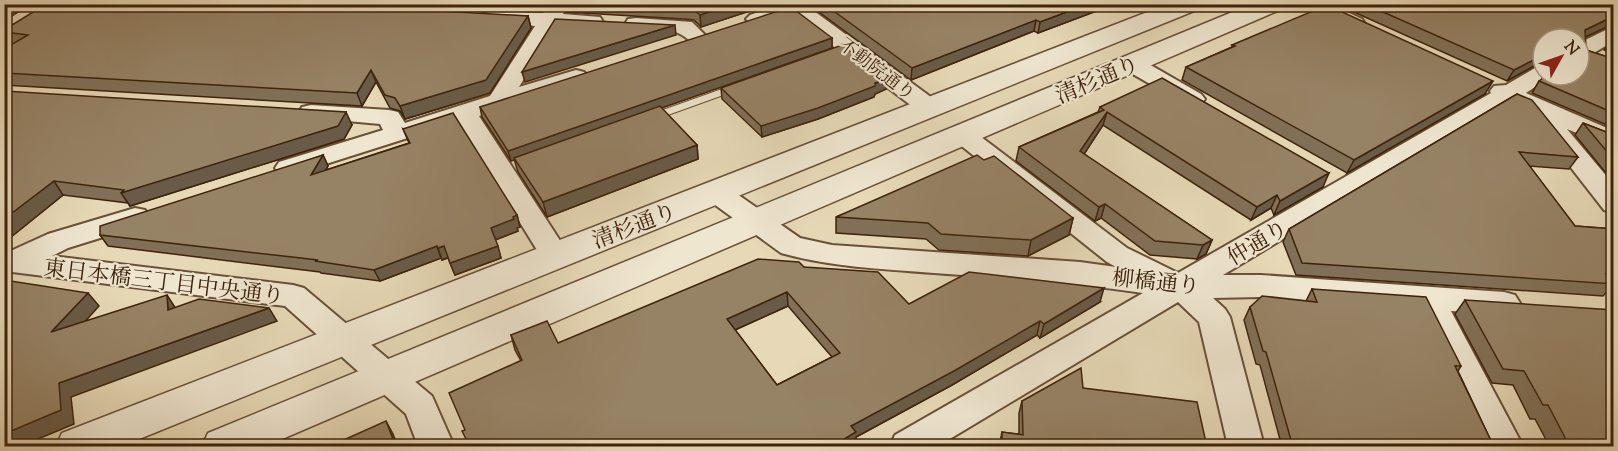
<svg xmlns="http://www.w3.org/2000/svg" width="1618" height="451" viewBox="0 0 1618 451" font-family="'Sorts Mill Goudy','Noto Serif JP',serif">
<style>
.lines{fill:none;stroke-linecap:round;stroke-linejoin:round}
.service-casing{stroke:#695037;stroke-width:2}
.minor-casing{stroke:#695037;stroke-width:4}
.tertiary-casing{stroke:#695037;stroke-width:3}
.trunk-casing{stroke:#3f230c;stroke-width:3}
.service{fill:#efe6d0;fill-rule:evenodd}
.minor{fill:#efe6d0;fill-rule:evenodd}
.tertiary{fill:#efe6d0;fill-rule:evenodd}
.trunk{fill:#e7d9b7;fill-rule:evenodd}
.wall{fill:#817057;stroke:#3f230c;stroke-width:1.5;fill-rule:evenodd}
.shaded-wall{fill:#695b47;stroke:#3f230c;stroke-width:1.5}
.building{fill:#968265;stroke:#3f230c;stroke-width:1.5;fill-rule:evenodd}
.labels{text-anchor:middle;stroke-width:4.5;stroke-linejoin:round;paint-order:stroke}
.far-street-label{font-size:18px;fill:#3f230c;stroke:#efe6d0}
.street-label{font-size:22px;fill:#3f230c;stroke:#efe6d0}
</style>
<rect width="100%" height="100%" fill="#e7d9b7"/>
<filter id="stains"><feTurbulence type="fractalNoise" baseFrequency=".00333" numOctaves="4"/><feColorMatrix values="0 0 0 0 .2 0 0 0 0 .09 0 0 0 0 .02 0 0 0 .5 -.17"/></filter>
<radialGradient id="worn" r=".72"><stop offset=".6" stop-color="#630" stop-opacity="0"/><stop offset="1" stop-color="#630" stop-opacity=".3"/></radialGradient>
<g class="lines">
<defs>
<polygon id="service" points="736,84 740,85 740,89 654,120 650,122 644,118 646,116"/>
<g id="minor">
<polygon points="549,4 567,4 563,14 600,17 603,22 600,27 592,28 556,27 519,87 576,70 584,72 588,77 584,82 479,116 570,256 565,263 555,266 545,263 458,122 288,176 279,174 275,168 279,162 383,130 380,124 302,117 299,112 302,107 311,105 389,110 398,112 405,123 490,96 535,26 485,21 481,17 485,13 492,11 543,13"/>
<polygon points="781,4 813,4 810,8 939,103 942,108 939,113 930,115 921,113 792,15 757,25 750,23 746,19 750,15"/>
<path d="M1302 4H1330L1362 19 1365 24 1362 29C1343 33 1321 16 1305 8Z"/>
<path d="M636 18 692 22 708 38 705 43C690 46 690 38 678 33 666 28 643 32 628 29L625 24 628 19Z"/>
<polygon points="1614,26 1614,41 1587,57 1579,59 1579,43"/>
<polygon points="1132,57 1140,59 1201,94 1205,99 1201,104 1193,106 1185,104 1124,69 1121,64 1124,59"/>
<path d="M1543 66V75H1553L1526 93 1614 131V149L1567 129 1614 185V213L1604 210 1544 133 1540 128 1544 123 1550 121 1509 103 1223 275H1261L1504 292 1515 295 1520 303 1515 311 1504 314 1451 311 1523 446H1487L1419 308 1261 297 1213 298 1225 309 1230 317 1264 446H1228L1199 322 1178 302 938 446H890L895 435 1143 293C1074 283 1004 278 934 273 882 269 831 267 781 253L707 199 703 193 707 187 717 184 727 187 800 238 832 245 1080 262 1116 267 1107 262 954 140 950 135 954 130 963 127 972 130 1127 248 1178 273 1491 93 1490 91 1494 86 1506 85 1535 68Z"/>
<polygon points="135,208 145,210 149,217 145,224 68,248 52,256 293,285 304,288 432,396 454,446 418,446 406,414 285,306 4,271 4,254 48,234"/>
</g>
<g id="tertiary">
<polygon points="1168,4 1203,4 1199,9 122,446 56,446 62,433"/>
<polygon points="1252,4 1286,4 1282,9 266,446 202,446 208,433"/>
</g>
<polygon id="trunk" points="1600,4 1614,4 1614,12 1604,9"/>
</defs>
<use href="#service" class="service-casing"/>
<use href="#minor" class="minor-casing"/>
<use href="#tertiary" class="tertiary-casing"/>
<use href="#trunk" class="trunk-casing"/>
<use href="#service" class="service"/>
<use href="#minor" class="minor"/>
<use href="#tertiary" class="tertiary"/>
<use href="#trunk" class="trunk"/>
</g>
<g class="wall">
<polygon points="427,4 547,4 542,11"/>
<polygon points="565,4 771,4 701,27 694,20 684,19 566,12"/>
<polygon points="815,4 1115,4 1038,33 1034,31 911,80 815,9"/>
<polygon points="1346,4 1589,4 1614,14 1614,20 1609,26 1585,37 1586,50 1614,59 1614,128 1532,93 1539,81 1579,75 1543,39 1543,64 1534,66 1507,81 1345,8"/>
<polygon points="528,16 531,28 490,93 405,119 400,111 390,108 376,82 362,106 4,85 4,49 12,44 7,44 4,41 4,30 6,30"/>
<polygon points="1614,37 1614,54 1604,50 1612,39"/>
<polygon points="832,38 832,48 661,108 697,145 698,159 547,217 518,172 514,159 511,161 482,117 480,107"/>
<polygon points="1232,45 1485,94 1347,173 1182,80 1186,67 1232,47"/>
<polygon points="887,79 886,89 875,94 874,97 818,119 762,137 722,99 721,88"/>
<polygon points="4,91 352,125 344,139 130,206 128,203 63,195 11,237 4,235"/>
<polygon points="1517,94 1578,157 1569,169 1529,166 1575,226 1614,229 1614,288 1611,287 1603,296 1296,275 1283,242 1289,229"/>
<polygon points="1100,107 1323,187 1274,215 1271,208 1251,220 1103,125 1084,154 1212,240 1206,254 1197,259 1150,255 1101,218 1095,221 1016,161 1019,147 1098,112"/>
<polygon points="1583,123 1614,135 1614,183 1575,135"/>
<polygon points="403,129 517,215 520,227 517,228 518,231 495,240 501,258 455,275 448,258 442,260 441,258 380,281 321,273 320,272 108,246 100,235 323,155 328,166 326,170 409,143"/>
<polygon points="984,160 1073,218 1069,235 1028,256 939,250 926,239 836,233 836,217"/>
<path d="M804 267 909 304 1100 302 1040 338 1037 335 952 385 856 437 855 447H469L465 430 521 361 515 350 511 335 558 343ZM788 306 832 357 777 385 735 330Z"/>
<polygon points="1312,289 1461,366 1458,371 1494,447 1282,447 1260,365 1256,364 1244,320 1250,307 1306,301"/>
<polygon points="1465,300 1614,447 1550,447 1535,419 1530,419 1513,385 1492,383 1455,314"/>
<polygon points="1083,388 1207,447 999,447 1002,432 1019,434 1019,413 1022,401"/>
</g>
<g class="shaded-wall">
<polygon points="4,4 31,4 4,21"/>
<polygon points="540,4 547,4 542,11"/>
<polygon points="733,4 771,4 701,27 700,15"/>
<polygon points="1088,4 1115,4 1038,33 1040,22"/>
<polygon points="528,16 531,28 490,93 405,119 400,106"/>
<polygon points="1614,16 1614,20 1609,26 1579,40 1585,30"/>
<polygon points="1036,20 1034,31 911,80 912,68"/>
<polygon points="675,25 676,35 525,82 522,72"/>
<polygon points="832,38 832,48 511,161 508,151"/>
<polygon points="1541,55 1543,55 1543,64 1534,66 1507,81 1514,70"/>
<polygon points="371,70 376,82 362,106 357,93"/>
<polygon points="887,79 886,89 875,94 874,97 818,119 762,137 761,126"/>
<polygon points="1493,81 1485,94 1347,173 1354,160"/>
<polygon points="346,112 352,125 344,139 130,206 121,193"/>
<polygon points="1107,112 1103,125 1077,165 1080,151"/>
<polygon points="697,145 698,159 547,217 543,202"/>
<polygon points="323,155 328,166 316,186 311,175"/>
<polygon points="1329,173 1323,187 1274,215 1280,201"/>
<polygon points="54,181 63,195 11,237 4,229 4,219"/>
<polygon points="1277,195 1271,208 1251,220 1257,207"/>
<polygon points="1105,204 1101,218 1095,221 1099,207"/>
<polygon points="517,215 520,227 517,228 518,231 495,240 491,228"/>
<polygon points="1073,218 1069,235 1028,256 1031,240"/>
<polygon points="1212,240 1206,254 1197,259 1203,245"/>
<polygon points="437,246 441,258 380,281 374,270"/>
<polygon points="444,246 449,257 442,260 438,248"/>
<polygon points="498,246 501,258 455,275 450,263"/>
<polygon points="1104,288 1100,302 1040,338 1044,324"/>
<polygon points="787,292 788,306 728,333 727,319"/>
<polygon points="88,293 99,306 63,346 51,332"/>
<polygon points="167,295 176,309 168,310"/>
<polygon points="269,308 277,321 71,397 74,424 19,447 12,447 4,439 4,434 59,383"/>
<polygon points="1040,321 1037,335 952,385 856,437 856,446 831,447 851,426"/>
<polygon points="386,421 393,434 398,447 396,447"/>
</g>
<g class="building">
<polygon points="46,4 319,4 528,16 486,80 400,106 395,98 385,95 371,70 357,93 4,73 4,49 28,35 4,32 4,30"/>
<polygon points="644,4 733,4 700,15 692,8 683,7"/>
<polygon points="824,4 1088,4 1040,22 1036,20 912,68"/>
<polygon points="1365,4 1589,4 1614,14 1614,16 1585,30 1586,50 1614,59 1614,113 1539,81 1547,75 1579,75 1579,39 1543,39 1543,55 1514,70"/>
<polygon points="1327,5 1493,81 1354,160 1186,67 1235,46 1232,45"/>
<polygon points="791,7 832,38 508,151 480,107"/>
<polygon points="555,19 675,25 522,72"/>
<polygon points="842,45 887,79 875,83 875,86 818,108 761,126 721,88"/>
<polygon points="1162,78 1329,173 1280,201 1277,195 1257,207 1107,112 1080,151 1212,240 1203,245 1155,241 1105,204 1099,207 1019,147 1104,110 1100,107"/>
<polygon points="4,91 346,112 338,126 121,193 124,190 54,181 4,219"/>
<polygon points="1517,94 1532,100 1578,157 1519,152 1575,226 1614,229 1614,275 1606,274 1614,284 1302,263 1289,229"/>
<polygon points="660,106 697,145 543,202 514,158"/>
<polygon points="453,113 517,215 513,217 514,219 491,228 498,246 450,263 444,246 438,248 437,246 374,270 315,261 318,260 100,235 100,226 323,155 311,175 410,143 403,129"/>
<polygon points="1583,123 1614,135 1614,160"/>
<polygon points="977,155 984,160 994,156 1073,218 1031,240 941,234 928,223 836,217"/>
<path d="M758 259 799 262 804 267 878 272 909 304 969 272 1104 288 1044 324 1040 321 954 371 851 426 856 432 831 447H470L462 431 465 430 449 393 522 360 511 335 547 321 558 343ZM787 292 840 353 777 385 727 319Z"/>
<polygon points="4,280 88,293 51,332 167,295 168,310 199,299 269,308 59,383 61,410 4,434"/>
<polygon points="1312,289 1426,297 1461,366 1455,366 1494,447 1293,447 1266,352 1263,351 1250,307 1262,296 1317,302"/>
<polygon points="1465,300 1614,310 1614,447 1570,447 1548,405 1543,405 1524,371 1503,369"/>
<polygon points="1081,368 1083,388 1197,402 1207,447 1186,447 1151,442 1152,447 1002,447 1002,432 1023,435 1022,401"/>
<polygon points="386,421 396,447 328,447"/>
</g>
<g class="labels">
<g class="far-street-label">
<text transform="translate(877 69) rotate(37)" y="6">不動院通り</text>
</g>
<g class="street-label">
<text transform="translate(1097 79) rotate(-23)" y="8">清杉通り</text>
<text transform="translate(634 225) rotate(-21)" y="8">清杉通り</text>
<text transform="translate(1257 242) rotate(-31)" y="8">仲通り</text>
<text transform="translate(164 281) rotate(7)" y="8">東日本橋三丁目中央通り</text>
<text transform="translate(1156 281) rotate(6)" y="8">柳橋通り</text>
</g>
</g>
<rect width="1618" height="451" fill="none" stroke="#e7d9b7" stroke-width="24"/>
<rect x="6" y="6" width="1606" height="439" fill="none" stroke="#3f230c" stroke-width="3"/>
<rect x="12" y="12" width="1594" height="427" fill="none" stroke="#3f230c" stroke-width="1.5"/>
<g transform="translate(1561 57) rotate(50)"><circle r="28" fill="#efe6d0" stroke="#a99882" stroke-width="1.5"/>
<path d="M0-4.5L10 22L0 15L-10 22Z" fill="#8f2418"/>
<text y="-9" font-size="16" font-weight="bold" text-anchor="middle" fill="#3f230c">N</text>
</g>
<rect width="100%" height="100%" filter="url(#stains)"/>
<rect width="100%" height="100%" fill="url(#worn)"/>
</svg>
